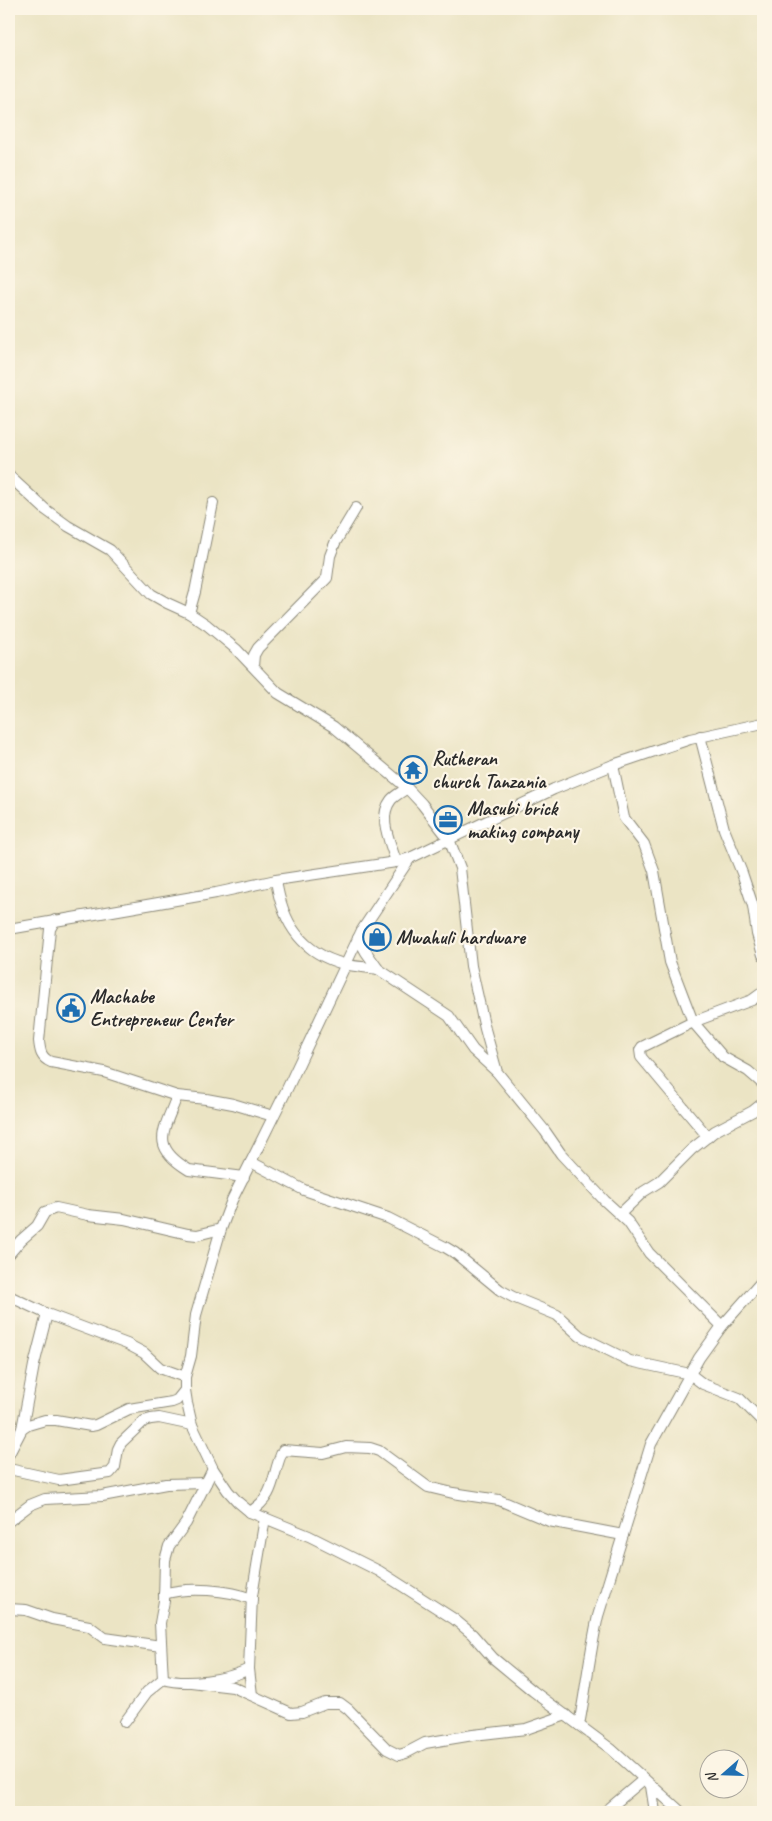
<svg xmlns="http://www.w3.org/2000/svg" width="772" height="1821" viewBox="0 0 772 1821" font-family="Caveat,sans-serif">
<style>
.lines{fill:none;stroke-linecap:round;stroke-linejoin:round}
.minor-casing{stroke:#8b8878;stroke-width:12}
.minor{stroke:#fff;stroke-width:10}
.labels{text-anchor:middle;stroke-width:4.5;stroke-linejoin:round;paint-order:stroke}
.poi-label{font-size:20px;font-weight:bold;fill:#2b2b2b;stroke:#fcf5e5;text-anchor:start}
</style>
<rect width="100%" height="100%" fill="#fcf5e5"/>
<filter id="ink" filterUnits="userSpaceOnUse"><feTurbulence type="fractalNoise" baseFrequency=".02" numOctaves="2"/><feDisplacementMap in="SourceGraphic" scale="10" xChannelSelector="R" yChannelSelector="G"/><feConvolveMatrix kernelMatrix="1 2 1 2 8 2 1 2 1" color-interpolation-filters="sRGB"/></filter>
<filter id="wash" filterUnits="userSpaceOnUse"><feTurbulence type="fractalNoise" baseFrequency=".0096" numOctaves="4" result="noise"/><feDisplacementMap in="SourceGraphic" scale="20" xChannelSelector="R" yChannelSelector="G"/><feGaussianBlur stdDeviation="1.12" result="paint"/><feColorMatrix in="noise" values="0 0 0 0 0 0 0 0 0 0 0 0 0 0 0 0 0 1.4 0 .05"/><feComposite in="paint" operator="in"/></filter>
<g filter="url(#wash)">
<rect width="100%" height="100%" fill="#ebe4c4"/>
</g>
<g filter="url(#ink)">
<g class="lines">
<defs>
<g id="minor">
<polyline points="9,476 46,510 68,526 110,550 151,594 167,603 189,613 207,625 236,649 278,693 334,727 407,788 422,804 449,839 460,868 471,966 485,1029 497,1072 545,1131 561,1154 605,1201 628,1222 649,1253 722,1326"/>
<polyline points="189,613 195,592 213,503"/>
<polyline points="253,666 254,655 258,648 327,578 330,556 335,543 356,508"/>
<polyline points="700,736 724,829 742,873 753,906 757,934 763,955"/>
<polyline points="613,765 624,818 644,844 654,871 670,962 693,1022 723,1057 748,1071 763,1084"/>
<polyline points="410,858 362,930 288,1087 232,1200 221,1229 196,1315 191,1356 185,1377 185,1390 187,1403 192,1425 213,1469 228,1491 238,1502 250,1512 309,1536 379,1571 454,1619 472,1634 493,1658 533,1691 611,1749 681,1812"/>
<path d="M396 862C391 843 377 818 391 800 395 795 402 792 407 788"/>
<path d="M276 880C282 922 301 953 344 964 355 967 367 967 378 969"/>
<path d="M55 920 50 929 39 1041C40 1051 41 1058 51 1062L104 1072 177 1096 206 1099 233 1104 273 1116"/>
<polyline points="9,929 216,893 276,880 396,862 410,858 554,789 613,765 690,739 763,723"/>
<polyline points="358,938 366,952 378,969 449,1016 473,1050 496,1071"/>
<path d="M177 1096C164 1131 149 1146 189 1170L244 1177"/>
<polyline points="708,1137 641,1057 640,1050 642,1047 693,1022 752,1000 763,992"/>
<polyline points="251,1162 304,1190 388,1218 445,1247 455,1253 500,1290 513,1297 557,1315 580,1336 630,1361 690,1374 703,1384 739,1398 763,1422"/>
<polyline points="620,1214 643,1192 659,1182 692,1149 715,1131 753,1111 763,1103"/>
<polyline points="9,1254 21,1240 37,1226 45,1212 56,1208 88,1215 124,1219 188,1234 197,1235 221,1229"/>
<polyline points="9,1296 47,1314 127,1344 144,1353 160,1368 185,1377"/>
<polyline points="22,1429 34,1365 47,1314"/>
<polyline points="9,1454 22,1429 28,1425 45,1420 56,1420 91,1426 96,1425 129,1409 172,1402 177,1400 185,1390"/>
<polyline points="9,1469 59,1480 110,1473 115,1467 118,1449 121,1443 144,1421 151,1419 159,1418 192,1425"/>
<path d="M250 1512C277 1495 271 1475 283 1450L323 1453 346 1447 370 1448 379 1451 428 1487 453 1493 499 1500 549 1521 623 1535"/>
<polyline points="9,1521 30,1505 45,1499 102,1496 166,1484 206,1483"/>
<path d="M164 1594C188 1586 229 1590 252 1599"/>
<polyline points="9,1609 26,1610 52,1619 89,1626 105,1638 161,1646"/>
<path d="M163 1679C186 1686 227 1680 249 1669"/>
<polyline points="191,1682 233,1687 291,1713 302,1712 325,1703 340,1703 348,1709 387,1749 399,1755 406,1753 425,1743 473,1735 526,1729 566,1715"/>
<polyline points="252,1695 249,1669 252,1596 265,1518"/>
<polyline points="125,1722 147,1692 163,1679 160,1623 164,1601 165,1560 169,1546 186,1523 213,1469"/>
<path d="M579 1725C586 1689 590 1652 598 1616L651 1444 699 1358 722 1326 763 1280"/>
<polyline points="651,1786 655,1812"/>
<polyline points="605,1812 644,1779"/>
</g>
</defs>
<use href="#minor" class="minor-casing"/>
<use href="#minor" class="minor"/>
</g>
</g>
<defs>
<symbol id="temple-ring" viewBox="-11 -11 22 22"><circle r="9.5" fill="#fcf5e5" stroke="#1f6fb2" stroke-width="1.5"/><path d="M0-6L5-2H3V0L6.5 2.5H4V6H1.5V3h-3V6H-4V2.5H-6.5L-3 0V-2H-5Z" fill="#1f6fb2"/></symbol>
<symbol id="office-ring" viewBox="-11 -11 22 22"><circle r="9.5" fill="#fcf5e5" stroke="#1f6fb2" stroke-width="1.5"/><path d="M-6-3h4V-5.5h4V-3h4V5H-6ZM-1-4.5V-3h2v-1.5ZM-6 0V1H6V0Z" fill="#1f6fb2"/></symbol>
<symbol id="shop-ring" viewBox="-11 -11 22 22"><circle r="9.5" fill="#fcf5e5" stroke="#1f6fb2" stroke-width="1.5"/><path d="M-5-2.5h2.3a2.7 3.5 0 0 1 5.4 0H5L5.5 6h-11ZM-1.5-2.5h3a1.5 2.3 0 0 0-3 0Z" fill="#1f6fb2"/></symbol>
<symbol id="civic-ring" viewBox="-11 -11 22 22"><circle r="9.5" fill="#fcf5e5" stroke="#1f6fb2" stroke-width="1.5"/><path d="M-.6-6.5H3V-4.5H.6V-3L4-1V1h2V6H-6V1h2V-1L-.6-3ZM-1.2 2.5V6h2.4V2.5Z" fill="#1f6fb2"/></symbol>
</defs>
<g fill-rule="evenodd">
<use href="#temple-ring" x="397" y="754" width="32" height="32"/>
<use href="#office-ring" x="432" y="804" width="32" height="32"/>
<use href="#shop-ring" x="361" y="921" width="32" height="32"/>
<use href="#civic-ring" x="55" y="992" width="32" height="32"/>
</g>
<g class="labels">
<g class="poi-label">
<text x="432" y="765">Rutheran<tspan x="432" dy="23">church Tanzania</tspan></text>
<text x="467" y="815">Masubi brick<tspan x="467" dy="23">making company</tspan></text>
<text x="396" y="944">Mwahuli hardware</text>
<text x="90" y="1003">Machabe<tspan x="90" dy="23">Entrepreneur Center</tspan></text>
</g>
</g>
<rect width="772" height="1821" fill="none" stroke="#fcf5e5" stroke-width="30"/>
<g transform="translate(724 1774) rotate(250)"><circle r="24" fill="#fcf5e5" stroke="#a8a49b"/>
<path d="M0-4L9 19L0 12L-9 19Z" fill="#1f6fb2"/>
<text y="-8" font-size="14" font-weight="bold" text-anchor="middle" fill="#2b2b2b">N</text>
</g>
</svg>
